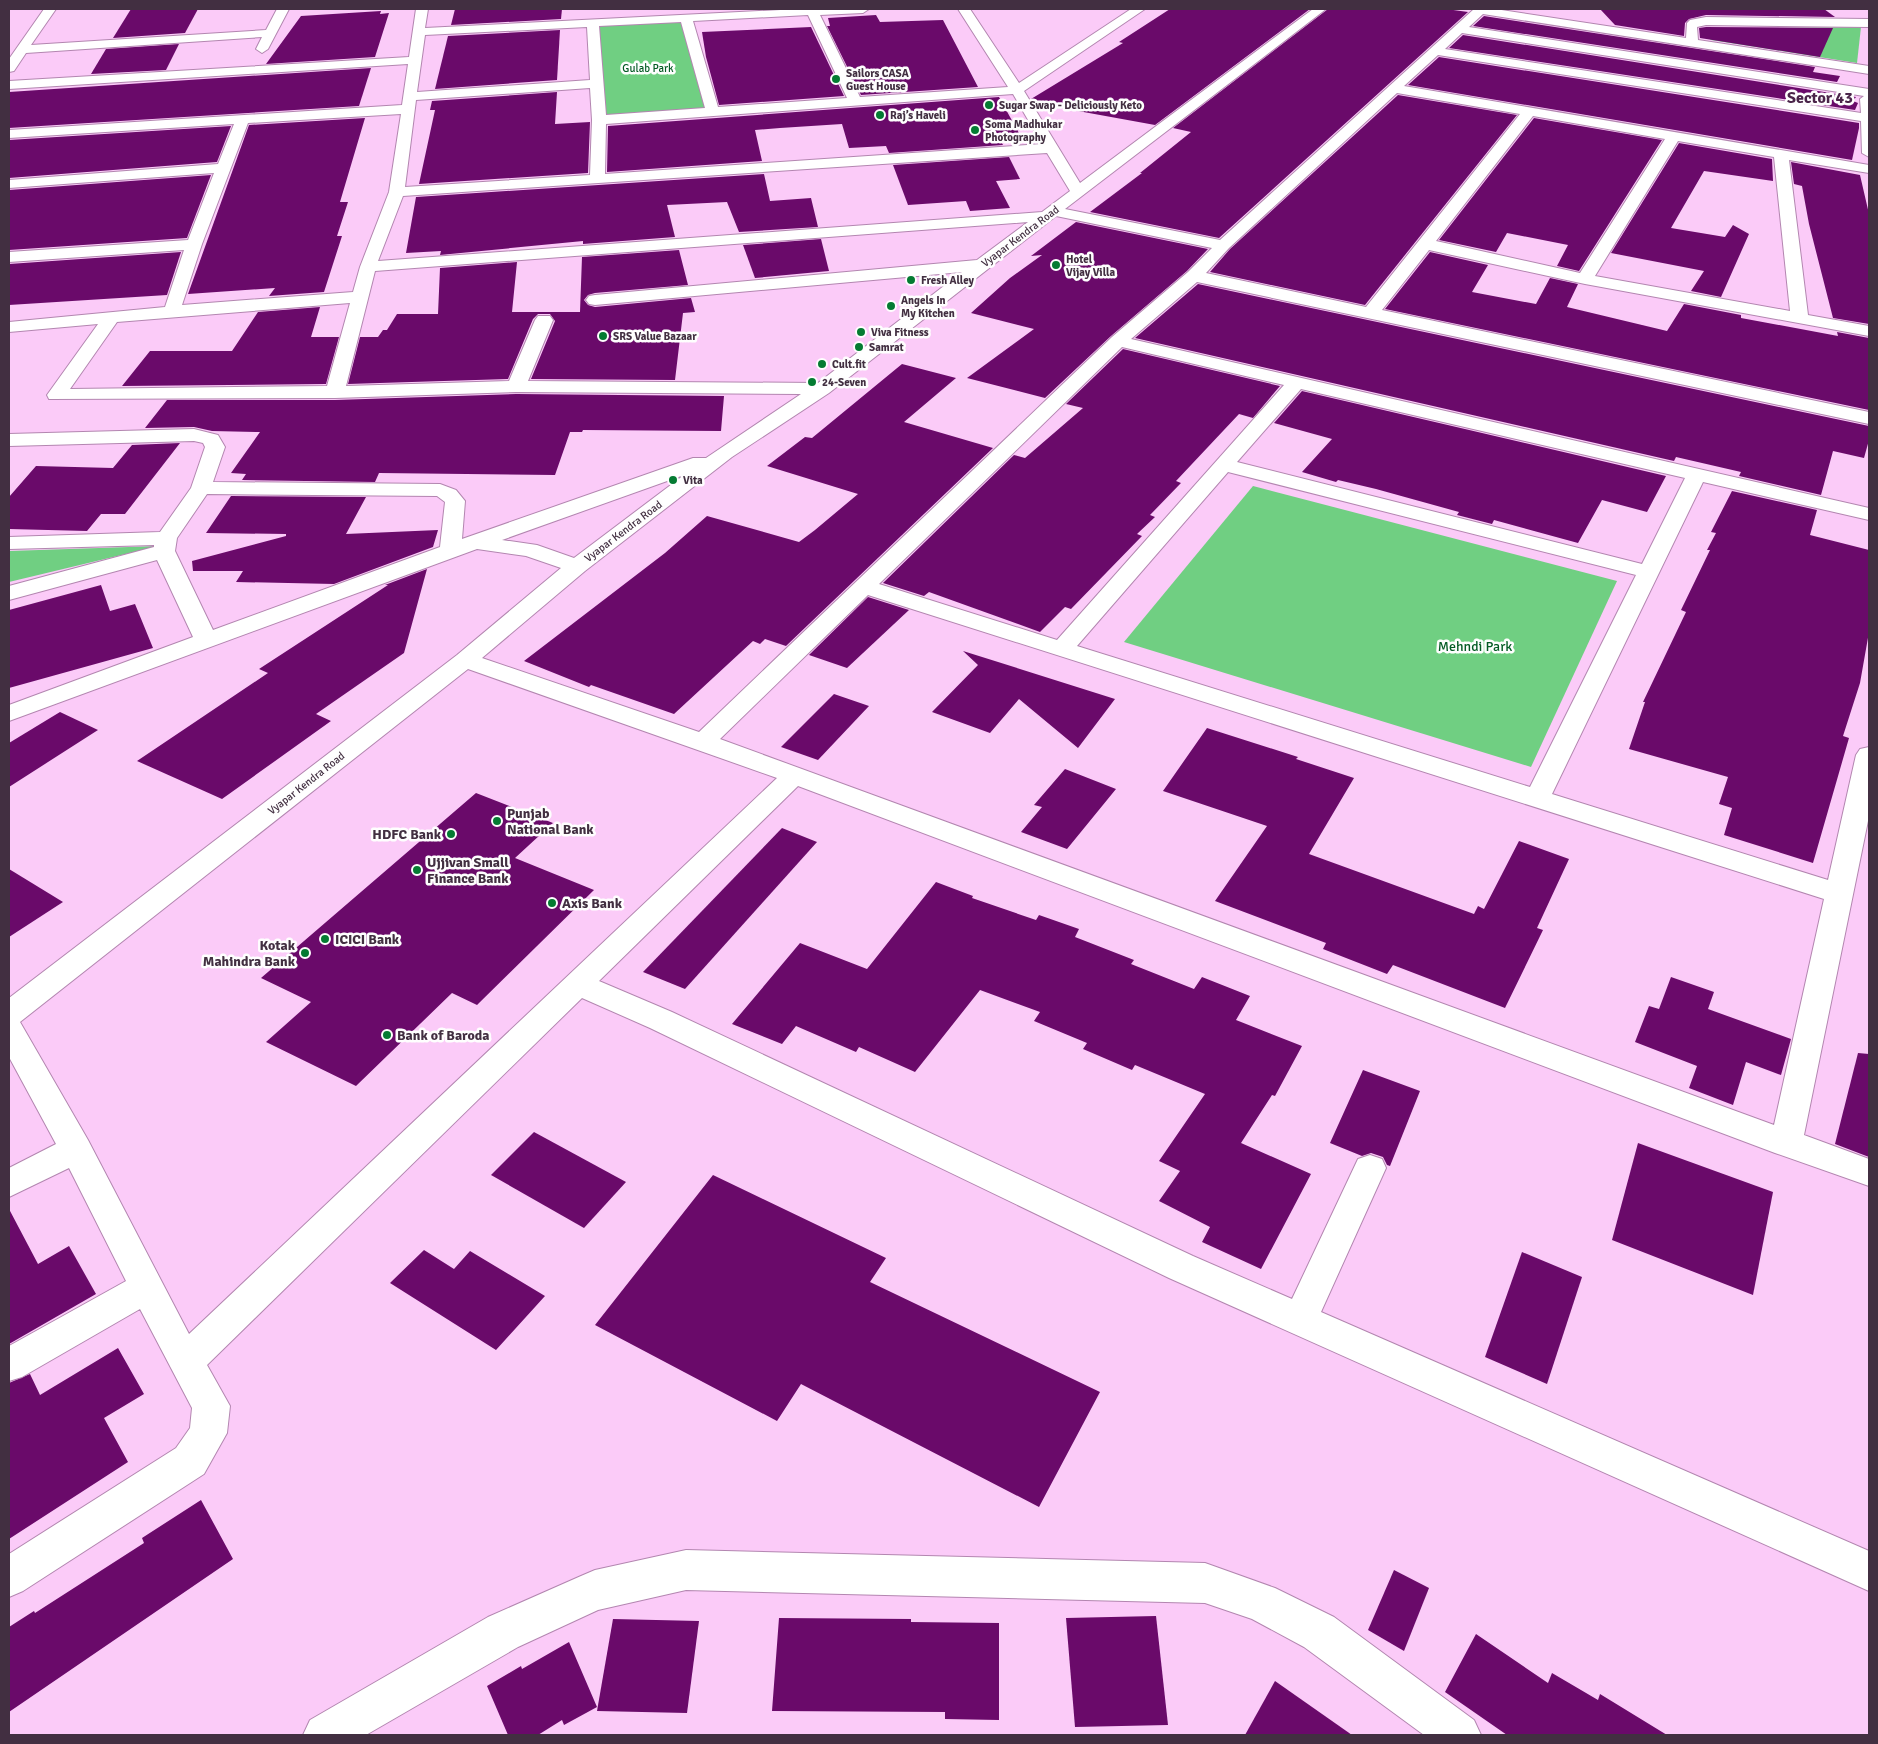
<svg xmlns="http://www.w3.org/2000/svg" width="1878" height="1744" viewBox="0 0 1878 1744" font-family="Signika,sans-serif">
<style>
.green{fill:#70cf82}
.building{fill:#6a0a6a}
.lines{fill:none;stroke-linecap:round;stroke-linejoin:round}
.minor-casing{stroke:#b386b0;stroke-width:2}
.minor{fill:#fff;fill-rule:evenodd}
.poi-dot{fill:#047b32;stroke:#fefefe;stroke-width:2}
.labels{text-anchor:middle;stroke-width:5;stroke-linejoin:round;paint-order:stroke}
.far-park-label{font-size:11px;fill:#035b23;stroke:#fefefe}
.far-poi-label{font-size:11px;font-weight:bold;fill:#422f41;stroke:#fefefe;text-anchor:start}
.far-street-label{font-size:11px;fill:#422f41;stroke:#fefefe}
.park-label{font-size:14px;fill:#035b23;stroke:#fefefe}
.poi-label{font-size:14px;font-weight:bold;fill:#422f41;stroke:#fefefe;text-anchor:start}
.far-district-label{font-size:16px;font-weight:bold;fill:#4b254a;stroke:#fefefe}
</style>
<rect width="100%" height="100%" fill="#fbcbf8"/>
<g class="green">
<polygon points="686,18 713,112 599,120 593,22"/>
<polygon points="1861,27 1857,63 1711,40 1699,29"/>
<polygon points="1253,486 1617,581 1531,767 1124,642"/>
<polygon points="159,546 9,582 9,551"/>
</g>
<g class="building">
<polygon points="131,9 198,9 185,33 113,38"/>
<polygon points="455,9 562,9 561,19 451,25"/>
<polygon points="1170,9 1310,9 1155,125 1034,103 1031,99 1123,43 1119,42"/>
<polygon points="1328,9 1446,9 1468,12 1219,238 1090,212 1142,173 1140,173 1191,132 1173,128"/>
<polygon points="1600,9 1824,9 1835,17 1706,15 1689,19 1685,23 1684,36 1615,25"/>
<polygon points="381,11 380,14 389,13 375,57 266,64 301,16"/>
<polygon points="876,15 880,22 943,20 978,87 861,95 827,26 830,26 828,18"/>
<polygon points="1484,16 1815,67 1813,72 1840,76 1837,82 1473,26"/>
<polygon points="811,27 844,96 719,105 706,57 702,32"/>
<polygon points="1706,27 1833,28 1820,57 1700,38 1699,28"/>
<polygon points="560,30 557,80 435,89 448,36"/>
<polygon points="1463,35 1856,97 1853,101 1858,103 1855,110 1449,48"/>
<polygon points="179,44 166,70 91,74 106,49"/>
<polygon points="1439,57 1859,123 1859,128 1852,160 1408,85"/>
<polygon points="371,68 359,106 9,128 9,92"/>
<polygon points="557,92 555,124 590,122 588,173 419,184 435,110 430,110 432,101"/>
<polygon points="1398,95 1517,115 1365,305 1210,272 1230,249"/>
<polygon points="999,97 1020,135 998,136 1003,145 889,153 886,146 849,148 842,124 780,128 755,130 762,161 607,172 608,126"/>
<polygon points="365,118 340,202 348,202 337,236 342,236 324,292 269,296 275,288 188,294 249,125"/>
<polygon points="1534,118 1662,140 1579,271 1557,266 1568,245 1507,233 1496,252 1439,240"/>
<polygon points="231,126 217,162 9,178 9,140"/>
<polygon points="1679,143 1772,159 1773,181 1704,171 1671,228 1725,237 1733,225 1749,234 1721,297 1691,291 1704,271 1611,253"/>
<polygon points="1009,157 1020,179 996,181 1010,208 970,211 966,201 908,205 893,165"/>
<polygon points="1791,162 1860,175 1869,214 1869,324 1833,318 1809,224 1802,186 1794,184"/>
<polygon points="764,174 770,201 811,198 818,227 739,232 727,202 667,205 675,237 583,244 583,241 440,255 441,251 406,253 416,197"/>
<polygon points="211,175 187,238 9,250 9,190"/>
<polygon points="1076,222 1208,249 1187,271 1111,336 1045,398 967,378 1034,329 971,313 1010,278 1042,255 1031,256"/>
<polygon points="821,239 829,271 755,278 743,245"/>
<polygon points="679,250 688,285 595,293 588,295 584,300 588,305 595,307 691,298 695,312 683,313 675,380 531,379 555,321 550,314 538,314 533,319 508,379 348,384 360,337 378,337 383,330 387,330 397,314 438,314 440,268 517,262 512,312 580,312 582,257"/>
<polygon points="181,252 167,295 9,305 9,264"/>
<polygon points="1430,252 1488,265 1472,292 1536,304 1550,278 1578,284 1567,307 1667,331 1684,304 1741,315 1741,318 1838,336 1837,332 1869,338 1869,410 1385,309"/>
<polygon points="1198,284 1869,426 1869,440 1864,458 1833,451 1821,495 1739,476 1741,472 1676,457 1674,461 1135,338"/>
<polygon points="320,307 311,337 339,337 326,384 122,386 150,351 232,351 258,312"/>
<polygon points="1123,349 1280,386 1253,418 1239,414 1176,481 1181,483 1150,515 1155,517 1137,534 1142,536 1071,609 1065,607 1040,632 929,592 924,596 883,583 1014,455 1025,458 1083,408 1066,404"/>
<polygon points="902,364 956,378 904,422 993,448 786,646 765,639 760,644 753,641 674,714 591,685 589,687 524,661 665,553 707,516 799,542 815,530 858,494 767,466 805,437 812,438"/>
<polygon points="1302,391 1666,476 1647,512 1602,500 1578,543 1494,520 1492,524 1457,515 1459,512 1376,489 1338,480 1336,482 1302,472 1332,439 1274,423"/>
<polygon points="516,394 724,396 721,431 583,430 582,432 570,432 555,475 379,473 375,482 242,480 246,474 231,473 260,432 212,431 194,427 145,428 167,400 335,400"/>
<polygon points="180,443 125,514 101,514 87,531 9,529 9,497 36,466 113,468 132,445"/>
<polygon points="1732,491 1817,510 1810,535 1869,550 1869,632 1860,683 1843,736 1849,738 1813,863 1724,835 1732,808 1719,804 1728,777 1629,749 1645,702 1643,702 1686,612 1681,610 1710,550 1707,550 1716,533 1711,532"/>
<polygon points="231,496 366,497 346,534 438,530 433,547 334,584 236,582 243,571 193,571 192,561 286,536 286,534 206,533"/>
<polygon points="427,569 404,653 316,714 331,721 222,799 137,761 268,673 259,669 388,585 385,585"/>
<polygon points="101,585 110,611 135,604 153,648 9,688 9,610"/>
<polygon points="868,597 909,610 847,668 809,655"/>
<polygon points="963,651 1115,699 1078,748 1019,699 990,733 932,712 978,665"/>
<polygon points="834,694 869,706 818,760 781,747"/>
<polygon points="60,712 98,730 9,787 9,743"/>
<polygon points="1207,728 1298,757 1296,759 1354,778 1309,854 1474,914 1478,906 1484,909 1519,841 1569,859 1537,928 1543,930 1505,1008 1393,965 1387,974 1323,949 1326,943 1215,901 1267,826 1163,791"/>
<polygon points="1065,769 1116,789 1067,849 1021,832 1042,807 1034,805"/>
<polygon points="476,793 553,823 515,858 594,890 477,1005 452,993 356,1086 266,1042 311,1002 261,978"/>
<polygon points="782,828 817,842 685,989 643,972"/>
<polygon points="9,869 63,902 9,937"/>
<polygon points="936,882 973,896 972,898 1036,920 1039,915 1079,929 1075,937 1134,960 1131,964 1194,989 1202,977 1250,996 1236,1020 1302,1046 1275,1096 1272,1095 1241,1143 1311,1174 1261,1269 1202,1242 1210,1227 1159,1201 1180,1171 1159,1161 1205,1094 1135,1065 1132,1070 1083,1049 1087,1043 1034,1021 1040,1012 980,990 915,1072 859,1047 856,1052 796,1026 782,1044 732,1024 800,943 867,969"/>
<polygon points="1671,977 1714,992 1708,1009 1791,1039 1781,1075 1746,1062 1733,1105 1689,1088 1697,1066 1635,1042 1649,1006 1659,1009"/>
<polygon points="1858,1053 1869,1054 1869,1157 1835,1144"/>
<polygon points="1363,1070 1420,1091 1390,1166 1387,1165 1383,1157 1371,1153 1362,1156 1330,1143"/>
<polygon points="534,1132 626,1182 584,1228 491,1175"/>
<polygon points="1638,1143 1773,1192 1753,1295 1612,1240"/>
<polygon points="713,1175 886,1258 870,1282 1100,1392 1039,1507 801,1384 777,1421 595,1325"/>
<polygon points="9,1209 38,1264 69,1246 96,1294 9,1344"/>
<polygon points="424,1250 454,1269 470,1251 545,1296 496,1350 390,1283"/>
<polygon points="1522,1252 1582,1277 1547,1384 1485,1357"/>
<polygon points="118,1348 144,1394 104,1418 128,1462 9,1539 9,1383 30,1374 40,1395"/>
<polygon points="201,1500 233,1559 9,1712 9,1627 34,1611 35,1613 144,1543 142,1538"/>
<polygon points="1394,1570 1429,1588 1404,1651 1368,1630"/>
<polygon points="1156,1616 1168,1725 1075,1727 1066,1618"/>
<polygon points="779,1618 911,1619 911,1622 999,1623 999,1720 945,1719 945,1712 772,1711"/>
<polygon points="613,1619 699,1621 687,1713 597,1711"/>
<polygon points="1476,1634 1548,1683 1552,1673 1598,1700 1600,1694 1667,1735 1507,1735 1445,1692"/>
<polygon points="569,1642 597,1707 564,1725 562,1720 538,1735 508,1735 487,1686 521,1666 522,1669"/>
<polygon points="1275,1681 1352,1735 1245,1735"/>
</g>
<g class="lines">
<defs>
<g id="minor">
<polygon points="44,9 56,9 31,45 266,30 277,9 289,9 268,49 262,53 256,49 262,37 26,53 14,71 9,72 9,59"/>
<path d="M416 9H428L425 28 799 9H869L863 13 820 15 860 97 1008 87 958 9H970L1019 83 1131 9H1145L1024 91 1080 183 1313 9H1326L1065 209 1220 240 1474 9H1495L1686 38 1687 23 1690 20 1706 17 1869 19V27L1706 25 1697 27 1698 40 1869 66V74L1483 14 1469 27 1869 89V157L1862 153 1861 121 1438 55 1404 86 1869 165V173L1789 160 1808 315 1869 326V336L1585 284 1429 250 1382 310 1869 412V424L1197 282 1131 339 1869 508V520L1703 482 1552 794 1828 880 1856 755 1860 749 1869 747V816L1804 1135 1869 1159V1186L1775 1153 798 786 599 981 672 1012 1193 1256 1292 1299 1358 1159 1370 1155 1382 1159 1386 1168 1321 1312 1869 1551V1591L1169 1278 650 1028 582 998 207 1365 230 1406 227 1433 204 1474 23 1591 9 1597V1554L176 1448 190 1428 192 1408 140 1309 22 1377 9 1381V1346L126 1281 69 1168 9 1197V1168L56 1144 9 1057V998L457 655 561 568 526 556 477 549 9 721V705L193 637 157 560 9 600V586L154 547V545L9 549V537L160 532 191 488 205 447 203 443 194 441 9 446V434L194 429 218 435 225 447 213 482 440 484 456 490 465 501 462 539 693 458H706L801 394 516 392 335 398 49 399 47 395 98 324 9 332V322L165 307 184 250 9 262V252L188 240 214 173 9 188V180L218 164 234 124 9 138V130L402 105 408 64 9 89V81L409 57ZM808 15 847 98 718 107 693 21ZM681 22 705 108 606 115 599 26ZM587 27 590 80 417 92 425 35ZM1462 33 1864 96 1860 99 1861 113 1445 49ZM590 88 592 120 590 175 405 187 416 100ZM1397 93 1520 114 1366 307 1206 273 1229 248ZM1013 94 1042 144 605 174 606 124ZM401 114 389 192 360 267 353 292 182 305 202 244 248 123ZM1533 116 1665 139 1580 273 1436 241ZM1678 141 1774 157 1790 311 1595 276ZM1047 153 1070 191 1042 212 378 261 403 196ZM1056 216 1212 248 1188 272 1112 337 699 732 482 658 585 571 732 457 829 393ZM1028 222 977 260 595 295 589 296 586 300 589 304 595 305 962 272 818 383 528 381 553 320 550 316H538L535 320 509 381 346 386 375 271ZM350 303 327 386 70 389 117 322ZM1122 347 1284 385 1057 640 879 584ZM1301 389 1685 478 1642 564 1237 462ZM1228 472 1636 575 1530 787 1077 646ZM684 475 574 558 537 545 502 540ZM207 494 437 496 445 502 440 547 213 630 175 551 177 538ZM868 595 1824 899 1774 1125 720 739ZM468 669 777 778 189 1334 88 1140 20 1022Z"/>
<polygon points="686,1550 1205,1563 1275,1588 1334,1617 1474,1720 1481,1735 1424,1735 1304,1647 1252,1619 1205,1603 686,1590 598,1610 518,1647 366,1735 303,1735 310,1720 488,1617 581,1576 595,1570"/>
</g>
</defs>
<use href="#minor" class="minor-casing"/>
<use href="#minor" class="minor"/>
</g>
<g class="poi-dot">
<circle cx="836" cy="79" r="5"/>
<circle cx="989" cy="105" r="5"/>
<circle cx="880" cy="115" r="5"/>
<circle cx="975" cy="130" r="5"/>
<circle cx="1056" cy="265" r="5"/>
<circle cx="911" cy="280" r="5"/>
<circle cx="891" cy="306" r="5"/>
<circle cx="861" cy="332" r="5"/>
<circle cx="603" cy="336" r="5"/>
<circle cx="859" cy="347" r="5"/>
<circle cx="822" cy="364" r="5"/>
<circle cx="812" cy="382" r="5"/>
<circle cx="673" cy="480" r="5"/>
<circle cx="497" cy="821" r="5"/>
<circle cx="451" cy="834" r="5"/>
<circle cx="417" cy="870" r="5"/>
<circle cx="552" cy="903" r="5"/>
<circle cx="325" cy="939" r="5"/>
<circle cx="305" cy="953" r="5"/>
<circle cx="387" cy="1035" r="5"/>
</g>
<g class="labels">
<g class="far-park-label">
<text x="648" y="72">Gulab Park</text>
</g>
<g class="far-poi-label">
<text x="846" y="77">Sailors CASA<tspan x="846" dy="13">Guest House</tspan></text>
<text x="999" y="109">Sugar Swap - Deliciously Keto</text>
<text x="890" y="119">Raj’s Haveli</text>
<text x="985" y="128">Soma Madhukar<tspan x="985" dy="13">Photography</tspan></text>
<text x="1066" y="263">Hotel<tspan x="1066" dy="13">Vijay Villa</tspan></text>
<text x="921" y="284">Fresh Alley</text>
<text x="901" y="304">Angels In<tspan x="901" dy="13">My Kitchen</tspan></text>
<text x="871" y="336">Viva Fitness</text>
<text x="613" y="340">SRS Value Bazaar</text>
<text x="869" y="351">Samrat</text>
<text x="832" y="368">Cult.fit</text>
<text x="822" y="386">24-Seven</text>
<text x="683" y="484">Vita</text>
</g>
<g class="far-street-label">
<text transform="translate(1020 236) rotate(-37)" y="4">Vyapar Kendra Road</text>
<text transform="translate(623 531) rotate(-37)" y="4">Vyapar Kendra Road</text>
<text transform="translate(306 783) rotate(-38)" y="4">Vyapar Kendra Road</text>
</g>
<g class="park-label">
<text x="1475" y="651">Mehndi Park</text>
</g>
<g class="poi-label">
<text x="507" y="818">Punjab<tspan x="507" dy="16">National Bank</tspan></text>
<text x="441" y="839" text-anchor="end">HDFC Bank</text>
<text x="427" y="867">Ujjivan Small<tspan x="427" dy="16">Finance Bank</tspan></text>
<text x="562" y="908">Axis Bank</text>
<text x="335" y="944">ICICI Bank</text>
<text x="295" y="950" text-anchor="end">Kotak<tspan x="295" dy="16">Mahindra Bank</tspan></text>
<text x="397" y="1040">Bank of Baroda</text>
</g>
<g class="far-district-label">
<text x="1820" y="103">Sector 43</text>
</g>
</g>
<rect width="1878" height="1744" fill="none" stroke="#422f41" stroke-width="20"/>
</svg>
